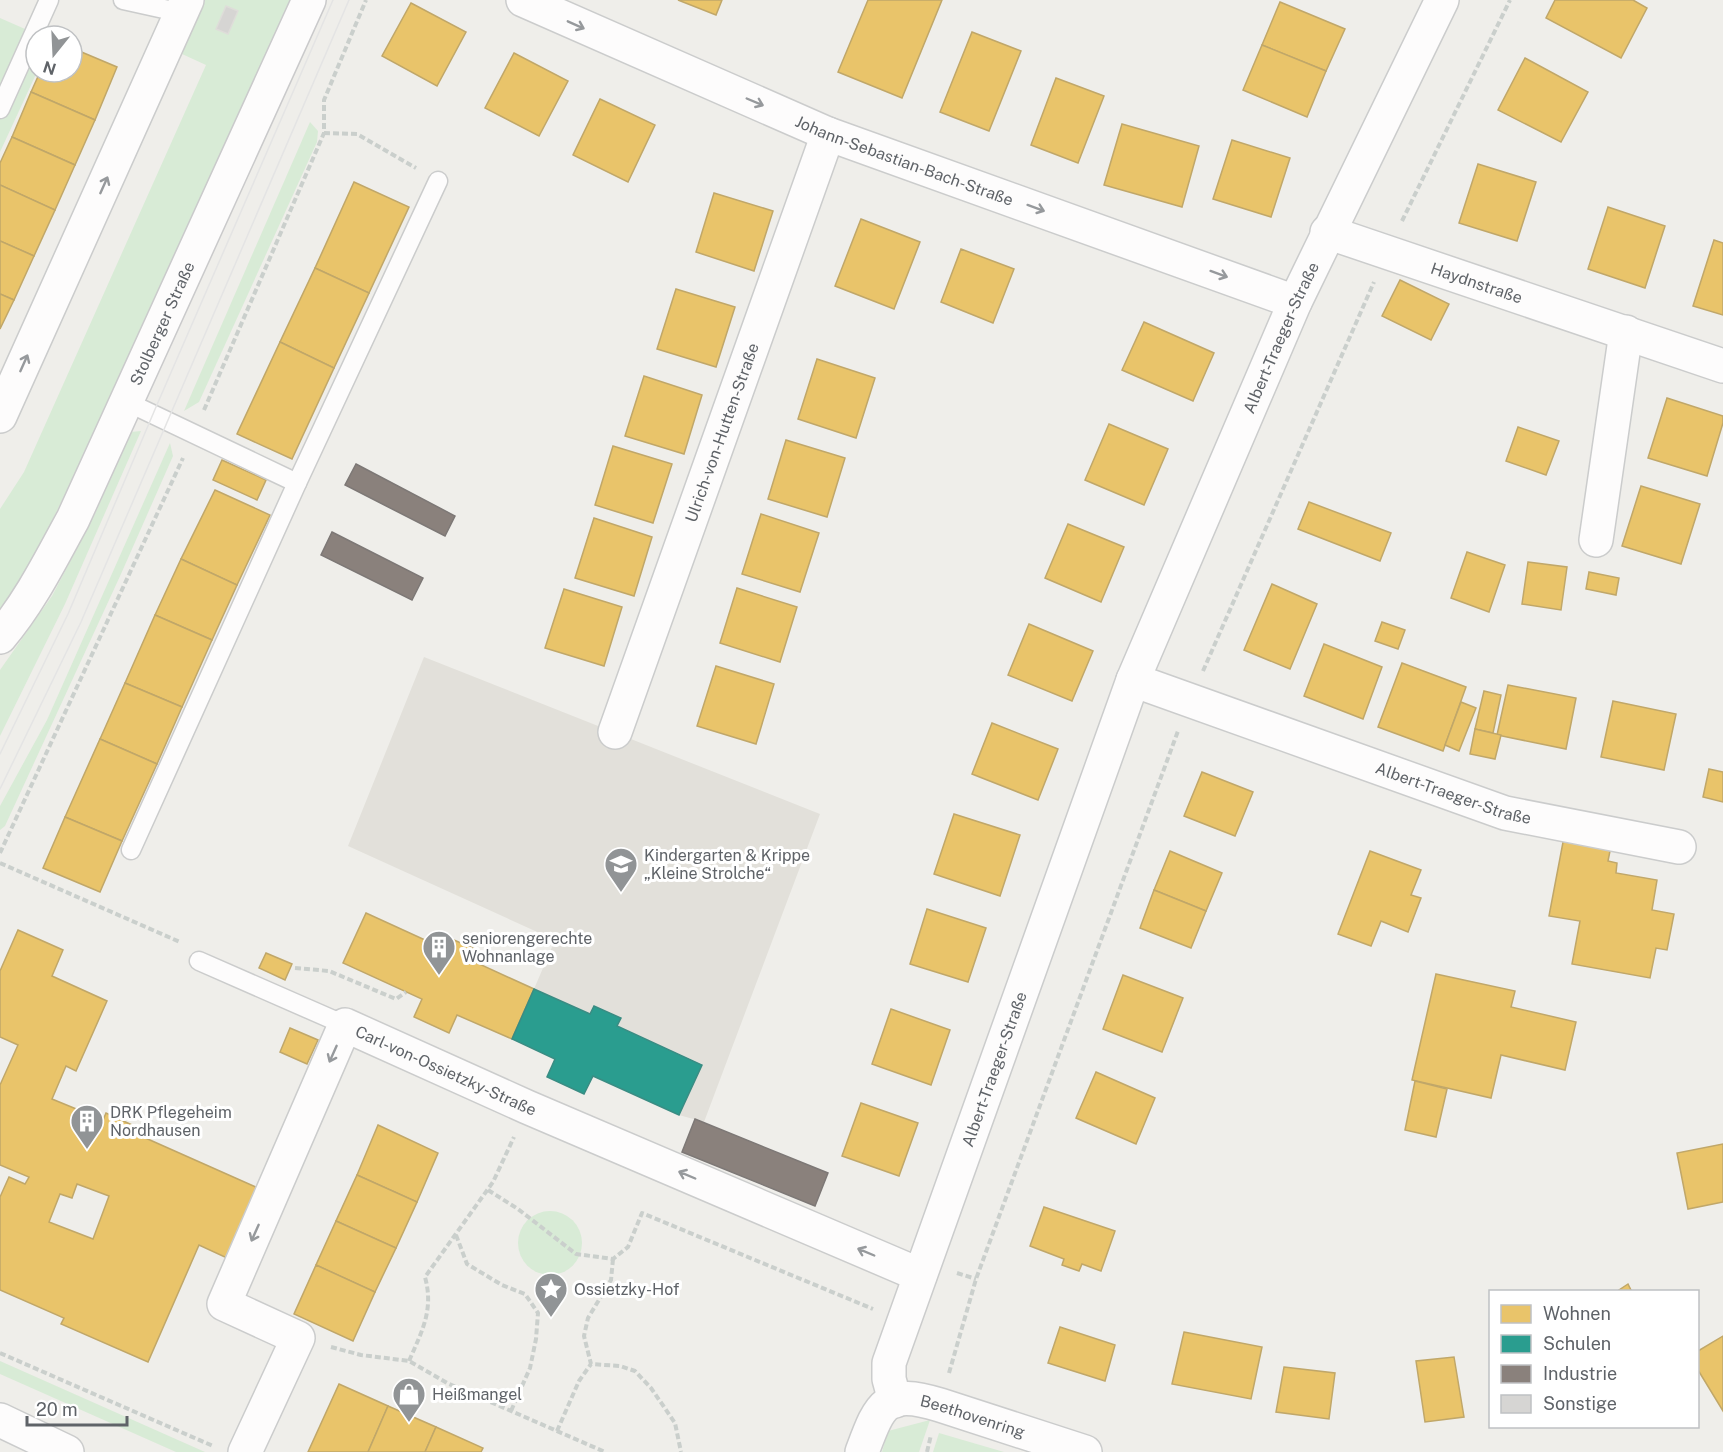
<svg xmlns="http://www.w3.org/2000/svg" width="1723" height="1452" viewBox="0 0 1723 1452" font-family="'Public Sans',sans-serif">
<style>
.education{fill:#e2e0da}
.green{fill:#d8ebd6}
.homes{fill:#e9c46a;stroke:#c0a769;stroke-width:1.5;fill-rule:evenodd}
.schools{fill:#2a9d8f;stroke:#3a8c83;stroke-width:1.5}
.industry{fill:#8a817c;stroke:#7d7876;stroke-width:1.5}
.building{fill:#d6d5d3;stroke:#deddd9;stroke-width:1.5}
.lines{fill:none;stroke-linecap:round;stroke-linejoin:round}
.service-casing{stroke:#cbcccc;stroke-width:21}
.minor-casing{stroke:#cbcccc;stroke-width:36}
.secondary-casing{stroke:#cacacb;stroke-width:36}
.path{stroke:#cacfcc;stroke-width:4;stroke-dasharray:6 3;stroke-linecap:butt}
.service{stroke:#fdfcfc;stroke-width:18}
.minor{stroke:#fdfcfc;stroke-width:33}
.secondary{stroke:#fdfcfc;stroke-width:33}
.tram{stroke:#e4e4e4;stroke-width:1.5}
.oneway{stroke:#96999c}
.labels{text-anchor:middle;stroke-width:6;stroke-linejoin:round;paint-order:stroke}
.street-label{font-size:16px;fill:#5f6368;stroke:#fff}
.poi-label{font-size:16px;fill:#5f6368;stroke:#fff;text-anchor:start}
</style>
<rect width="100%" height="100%" fill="#efeeea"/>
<polygon class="education" points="424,657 820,814 704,1122 679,1115 702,1064 617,1026 621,1018 594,1006 590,1014 534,989 555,940 348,846"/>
<g class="green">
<polygon points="205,0 296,0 125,372 24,578 0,609 0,509 24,472 206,65 182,54"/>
<polygon points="0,18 41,36 36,36 37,72 0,152"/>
<polygon points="310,122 318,131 317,142 199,402 184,411"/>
<polygon points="141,431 65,604 0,736 0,670 52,596 94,516 131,432"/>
<polygon points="170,443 173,456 121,574 5,826 0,830 0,806 47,720"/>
<circle cx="550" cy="1243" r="32"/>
<polygon points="0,1361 205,1452 176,1452 0,1374"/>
<polygon points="930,1420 919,1452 882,1452 888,1431"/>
<polygon points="939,1433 1004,1452 933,1452"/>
</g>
<g class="homes">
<polygon points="678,0 722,0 716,15"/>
<polygon points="868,0 942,0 902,98 838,72"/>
<polygon points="1555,0 1633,0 1647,8 1621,58 1546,18"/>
<polygon points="1280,2 1345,29 1326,71 1262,45"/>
<polygon points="411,3 466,32 437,86 382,56"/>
<polygon points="972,32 1021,51 989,131 940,112"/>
<polygon points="1262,45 1326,71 1307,117 1243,90"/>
<polygon points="72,48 117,67 95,120 31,92 40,72 72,72"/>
<polygon points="514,53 568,81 539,136 485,108"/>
<polygon points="1525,58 1588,92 1561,142 1498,110"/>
<polygon points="1056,78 1104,96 1078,163 1031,145"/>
<polygon points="31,92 95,120 75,165 12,137"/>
<polygon points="600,99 655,125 628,182 573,155"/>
<polygon points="1122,124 1199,146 1182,207 1104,185"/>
<polygon points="12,137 75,165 55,210 0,185 0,163"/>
<polygon points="1232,140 1290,158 1271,217 1213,199"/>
<polygon points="1478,164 1536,182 1517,241 1459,223"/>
<polygon points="354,182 409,207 369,293 315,268"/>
<polygon points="0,185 55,210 34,256 0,241"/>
<polygon points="714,193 773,211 754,271 696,252"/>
<polygon points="1608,207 1665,226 1645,288 1588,269"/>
<polygon points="861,219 920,242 894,309 835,286"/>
<polygon points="1714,240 1723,243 1723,315 1693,306"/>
<polygon points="0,241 34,256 14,300 0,294"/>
<polygon points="961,249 1014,269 993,323 941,302"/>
<polygon points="315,268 369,293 334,368 280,342"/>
<polygon points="1400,280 1449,304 1431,340 1382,316"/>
<polygon points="676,289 735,307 716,367 657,349"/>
<polygon points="0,294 14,300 0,329"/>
<polygon points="1144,322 1214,353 1193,401 1122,370"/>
<polygon points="280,342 334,368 292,459 237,434"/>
<polygon points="817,359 875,378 856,438 798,419"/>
<polygon points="644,376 702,395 684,454 625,436"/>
<polygon points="1667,398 1723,416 1723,423 1707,476 1648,458"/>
<polygon points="1109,424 1168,449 1144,505 1085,480"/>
<polygon points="1518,427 1559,441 1546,475 1506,461"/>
<polygon points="786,440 845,458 827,517 768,499"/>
<polygon points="613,446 672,464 653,523 595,505"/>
<polygon points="222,460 266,480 257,500 213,480"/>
<polygon points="1641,486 1700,504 1681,564 1622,546"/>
<polygon points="215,490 270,515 237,585 181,559"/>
<polygon points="1309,502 1391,533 1380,561 1298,529"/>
<polygon points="761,514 819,533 800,592 742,574"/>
<polygon points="594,518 652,537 634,596 575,578"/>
<polygon points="1068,524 1124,547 1101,602 1045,578"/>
<polygon points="1467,552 1505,565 1489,612 1451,598"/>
<polygon points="181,559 237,585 212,640 155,615"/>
<polygon points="1528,562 1567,567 1561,610 1522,604"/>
<polygon points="1589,572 1619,578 1616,595 1586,589"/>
<polygon points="1272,584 1317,604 1290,669 1244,650"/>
<polygon points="737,588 797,607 780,662 720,643"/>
<polygon points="564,589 622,607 604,666 545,648"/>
<polygon points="155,615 212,640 182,707 125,683"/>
<polygon points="1382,622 1405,630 1398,649 1375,641"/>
<polygon points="1029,624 1093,651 1072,701 1008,675"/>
<polygon points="1324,644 1382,667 1363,719 1304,696"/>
<polygon points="1402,663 1466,687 1443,751 1378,727"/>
<polygon points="716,666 774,684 756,744 697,726"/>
<polygon points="125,683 182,707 157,764 100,739"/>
<polygon points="1508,685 1576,698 1566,749 1497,735"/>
<polygon points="1484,691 1501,695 1493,733 1475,729"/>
<polygon points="1613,701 1676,714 1664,770 1601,757"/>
<polygon points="1461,702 1476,708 1459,751 1445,745"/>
<polygon points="992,723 1058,749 1038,800 972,774"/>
<polygon points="1475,729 1501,735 1495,759 1470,754"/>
<polygon points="100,739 157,764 122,841 65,817"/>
<polygon points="1709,769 1723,772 1723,802 1703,797"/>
<polygon points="1202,772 1253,792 1235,836 1184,816"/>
<polygon points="954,814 1020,835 1000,896 934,874"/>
<polygon points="65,817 122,841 100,892 43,868"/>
<polygon points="1564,837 1611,846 1608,861 1617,863 1616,873 1657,880 1652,910 1674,914 1667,950 1656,948 1650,978 1572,964 1580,921 1549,916"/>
<polygon points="1170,851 1222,873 1206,911 1154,890"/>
<polygon points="1370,851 1421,870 1411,895 1421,898 1408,932 1381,921 1371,946 1338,934"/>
<polygon points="1154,890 1206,911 1191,948 1140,928"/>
<polygon points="927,909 986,928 968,982 910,964"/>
<polygon points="366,913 449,951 454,940 482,952 477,963 534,989 512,1039 457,1015 449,1033 414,1017 422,999 343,963"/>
<path d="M18 930 63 950 52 976 107 1001 76 1071 66 1066 52 1099 103 1120 106 1113 143 1130 141 1136 258 1188 227 1258 199 1245 148 1362 61 1324 64 1318 0 1290V1197L9 1177 25 1184 29 1177 0 1165V1085L18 1045 0 1037V971ZM77 1184 109 1196 93 1239 49 1222 60 1194 72 1198Z"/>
<polygon points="266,953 292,964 285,980 259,968"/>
<polygon points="1436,974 1515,991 1511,1007 1576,1022 1565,1070 1501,1055 1491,1098 1412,1080"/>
<polygon points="1123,975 1183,998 1162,1052 1103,1029"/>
<polygon points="891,1009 950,1030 931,1085 872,1064"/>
<polygon points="290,1028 318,1040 307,1064 280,1052"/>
<polygon points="1096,1072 1155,1098 1136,1144 1076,1118"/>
<polygon points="1415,1081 1447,1089 1436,1137 1405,1130"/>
<polygon points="861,1103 918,1123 899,1176 842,1156"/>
<polygon points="378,1125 438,1153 417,1202 357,1175"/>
<polygon points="1723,1144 1723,1202 1688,1209 1677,1153"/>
<polygon points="357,1175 417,1202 396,1248 336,1221"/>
<polygon points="1044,1207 1115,1231 1101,1271 1082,1264 1079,1271 1062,1265 1064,1259 1030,1246"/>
<polygon points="336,1221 396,1248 375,1292 316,1265"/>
<polygon points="316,1265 375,1292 353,1341 294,1314"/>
<polygon points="1628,1284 1632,1292 1616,1292"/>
<polygon points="1060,1327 1115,1345 1105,1381 1048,1363"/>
<polygon points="1184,1332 1262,1347 1251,1399 1172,1384"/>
<polygon points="1723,1336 1723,1411 1698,1370 1698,1351"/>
<polygon points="1454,1357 1464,1417 1425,1422 1416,1361"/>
<polygon points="1284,1367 1335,1373 1329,1419 1276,1412"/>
<polygon points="339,1384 388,1406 368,1452 308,1452"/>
<polygon points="388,1406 436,1427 425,1452 368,1452"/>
<polygon points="436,1427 483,1448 481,1452 425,1452"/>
</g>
<polygon class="schools" points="534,989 590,1014 594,1006 621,1018 617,1026 702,1065 679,1115 593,1076 584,1094 547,1077 555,1059 512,1039"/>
<g class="industry">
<polygon points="356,464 455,516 445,536 345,485"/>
<polygon points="332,532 423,578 412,600 321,555"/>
<polygon points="695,1119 828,1173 815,1206 682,1152"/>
</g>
<polygon class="building" points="226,6 238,11 228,34 216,29"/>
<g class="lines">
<defs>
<g id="service">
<polyline points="123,0 182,13"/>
<polyline points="0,109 49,0"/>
<polyline points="127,402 297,483"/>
<polyline points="131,850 297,483 438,181"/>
<polyline points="199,961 345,1025"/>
</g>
<g id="minor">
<path id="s1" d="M523 0 828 134 1295 302"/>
<path id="s2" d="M1327 232 1723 366"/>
<polyline points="0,416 187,0"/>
<polyline points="1596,540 1626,332"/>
<path id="s3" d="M1133 680 1505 813 1679 847"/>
<path id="s4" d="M615 732 828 134"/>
<path id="s5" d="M895 1401 889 1379V1363L1133 680 1295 302 1442 0"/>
<polyline points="0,1420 67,1452"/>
<path id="s6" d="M245 1452 298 1338 224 1304 345 1025 527 1107 920 1275"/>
<path id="s7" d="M862 1452C880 1404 885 1388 940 1405L1085 1452"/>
</g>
<g id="secondary">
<path id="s8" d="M0 637C30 602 51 559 73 519L309 0"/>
</g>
</defs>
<use href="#service" class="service-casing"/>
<use href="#minor" class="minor-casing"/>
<use href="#secondary" class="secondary-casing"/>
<g class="path">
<polyline points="324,133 357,134 416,168"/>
<polyline points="1402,221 1510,0"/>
<polyline points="204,410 324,133 324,100 366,0"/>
<polyline points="1203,671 1374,282"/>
<polyline points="0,853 183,458"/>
<polyline points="0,863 180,942"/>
<polyline points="295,968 329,971 396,999 406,992"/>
<polyline points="488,1190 518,1209 576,1254 613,1259 628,1247 642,1213 873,1309"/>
<polyline points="456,1235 467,1264 502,1285 525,1294 538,1313 536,1339 530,1368 511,1411"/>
<polyline points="613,1259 611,1280 588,1318 584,1336 591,1364 620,1366 635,1371 651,1388 675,1423 681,1452"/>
<polyline points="957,1273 976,1279"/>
<polyline points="331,1347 361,1355 409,1361 447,1383 605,1452"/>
<polyline points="0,1353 213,1446"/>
<path d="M409 1361C422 1331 434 1310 425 1277L493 1182 514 1137"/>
<polyline points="949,1373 976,1279 1178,731"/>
<polyline points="557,1431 579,1381 591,1364"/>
<polyline points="927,1452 931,1435"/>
</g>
<use href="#service" class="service"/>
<use href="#minor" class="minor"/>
<use href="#secondary" class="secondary"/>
<g class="tram">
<polyline points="0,754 68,614 156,407 333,0"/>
<polyline points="0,789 81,622 349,0"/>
</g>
</g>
<defs><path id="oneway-shaft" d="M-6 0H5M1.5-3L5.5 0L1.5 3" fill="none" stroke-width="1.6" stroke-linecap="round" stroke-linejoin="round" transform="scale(1.5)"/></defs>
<g class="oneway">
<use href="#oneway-shaft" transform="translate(576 25) rotate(24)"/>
<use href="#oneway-shaft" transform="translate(755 102) rotate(23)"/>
<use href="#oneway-shaft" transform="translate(104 185) rotate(-66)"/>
<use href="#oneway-shaft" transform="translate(1036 208) rotate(20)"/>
<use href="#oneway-shaft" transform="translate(1219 274) rotate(20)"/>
<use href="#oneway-shaft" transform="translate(24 363) rotate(-66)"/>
<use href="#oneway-shaft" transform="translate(333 1054) rotate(114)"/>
<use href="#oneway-shaft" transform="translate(687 1175) rotate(-157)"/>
<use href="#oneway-shaft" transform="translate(255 1233) rotate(114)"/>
<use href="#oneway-shaft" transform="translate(866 1252) rotate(-157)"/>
</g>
<defs>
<symbol id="school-pin" viewBox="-11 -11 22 30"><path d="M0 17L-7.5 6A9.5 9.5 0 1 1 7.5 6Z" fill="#919496" stroke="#fff"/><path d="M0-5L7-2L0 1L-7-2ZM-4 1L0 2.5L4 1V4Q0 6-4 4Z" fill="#fff"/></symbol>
<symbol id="building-pin" viewBox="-11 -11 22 30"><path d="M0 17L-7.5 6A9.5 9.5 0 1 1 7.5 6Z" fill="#919496" stroke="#fff"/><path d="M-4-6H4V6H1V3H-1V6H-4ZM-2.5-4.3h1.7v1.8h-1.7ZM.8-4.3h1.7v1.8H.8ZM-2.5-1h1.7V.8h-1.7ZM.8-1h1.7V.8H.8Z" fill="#fff"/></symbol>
<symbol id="sight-pin" viewBox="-11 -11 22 30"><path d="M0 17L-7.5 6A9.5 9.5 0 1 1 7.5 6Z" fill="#919496" stroke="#fff"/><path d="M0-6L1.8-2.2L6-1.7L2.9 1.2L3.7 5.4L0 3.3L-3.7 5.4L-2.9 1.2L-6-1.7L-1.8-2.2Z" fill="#fff"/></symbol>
<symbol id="shop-pin" viewBox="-11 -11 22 30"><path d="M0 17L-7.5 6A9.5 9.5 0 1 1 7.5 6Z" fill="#919496" stroke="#fff"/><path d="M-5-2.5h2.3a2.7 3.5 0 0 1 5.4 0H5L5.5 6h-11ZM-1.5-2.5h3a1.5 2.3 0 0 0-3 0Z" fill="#fff"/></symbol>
</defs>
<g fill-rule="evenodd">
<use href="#school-pin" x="602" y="845" width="38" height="52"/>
<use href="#building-pin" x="420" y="928" width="38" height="52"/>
<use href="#building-pin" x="68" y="1102" width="38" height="52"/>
<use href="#sight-pin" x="532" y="1270" width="38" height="52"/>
<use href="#shop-pin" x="390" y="1375" width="38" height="52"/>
</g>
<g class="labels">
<g class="street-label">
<text dy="6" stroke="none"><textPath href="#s1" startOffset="414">Johann-Sebastian-Bach-Straße</textPath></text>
<text dy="6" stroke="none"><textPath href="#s2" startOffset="158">Haydnstraße</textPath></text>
<text dy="6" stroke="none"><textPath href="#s8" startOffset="354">Stolberger Straße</textPath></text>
<text dy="6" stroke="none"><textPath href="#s5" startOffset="1137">Albert-Traeger-Straße</textPath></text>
<text dy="6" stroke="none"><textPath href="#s4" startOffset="318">Ulrich-von-Hutten-Straße</textPath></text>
<text dy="6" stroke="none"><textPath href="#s3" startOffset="340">Albert-Traeger-Straße</textPath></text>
<text dy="6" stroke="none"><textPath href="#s5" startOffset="351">Albert-Traeger-Straße</textPath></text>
<text dy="6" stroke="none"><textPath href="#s6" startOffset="622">Carl-von-Ossietzky-Straße</textPath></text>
<text dy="6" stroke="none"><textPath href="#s7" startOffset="144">Beethovenring</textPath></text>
</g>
<g class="poi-label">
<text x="644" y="861">Kindergarten &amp; Krippe<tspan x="644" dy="18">„Kleine Strolche“</tspan></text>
<text x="462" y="944">seniorengerechte<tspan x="462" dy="18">Wohnanlage</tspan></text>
<text x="110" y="1118">DRK Pflegeheim<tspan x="110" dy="18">Nordhausen</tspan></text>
<text x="574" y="1295">Ossietzky-Hof</text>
<text x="432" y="1400">Heißmangel</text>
</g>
</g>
<rect x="1489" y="1290" width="210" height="138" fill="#ffffff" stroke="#bfc1c3" stroke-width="1.5"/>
<rect x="1501" y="1305" width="30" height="18" fill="#e9c46a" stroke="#bfc1c3" stroke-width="1.5"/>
<text x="1543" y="1320" font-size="18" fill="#5f6368">Wohnen</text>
<rect x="1501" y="1335" width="30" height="18" fill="#2a9d8f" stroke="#bfc1c3" stroke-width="1.5"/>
<text x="1543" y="1350" font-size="18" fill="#5f6368">Schulen</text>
<rect x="1501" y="1365" width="30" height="18" fill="#8a817c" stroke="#bfc1c3" stroke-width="1.5"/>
<text x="1543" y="1380" font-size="18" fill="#5f6368">Industrie</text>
<rect x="1501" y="1395" width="30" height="18" fill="#d6d5d3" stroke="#bfc1c3" stroke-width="1.5"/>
<text x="1543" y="1410" font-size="18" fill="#5f6368">Sonstige</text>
<g transform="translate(54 54) rotate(198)"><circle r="28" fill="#ffffff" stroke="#bfc1c3" stroke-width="1.5"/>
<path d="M0-4.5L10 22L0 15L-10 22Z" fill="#919496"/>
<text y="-9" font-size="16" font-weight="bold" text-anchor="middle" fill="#5f6368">N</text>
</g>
<path d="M27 1416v9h100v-9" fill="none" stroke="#5f6368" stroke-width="3"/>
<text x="36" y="1416" font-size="18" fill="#5f6368" stroke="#ffffff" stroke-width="4.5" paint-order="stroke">20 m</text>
</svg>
